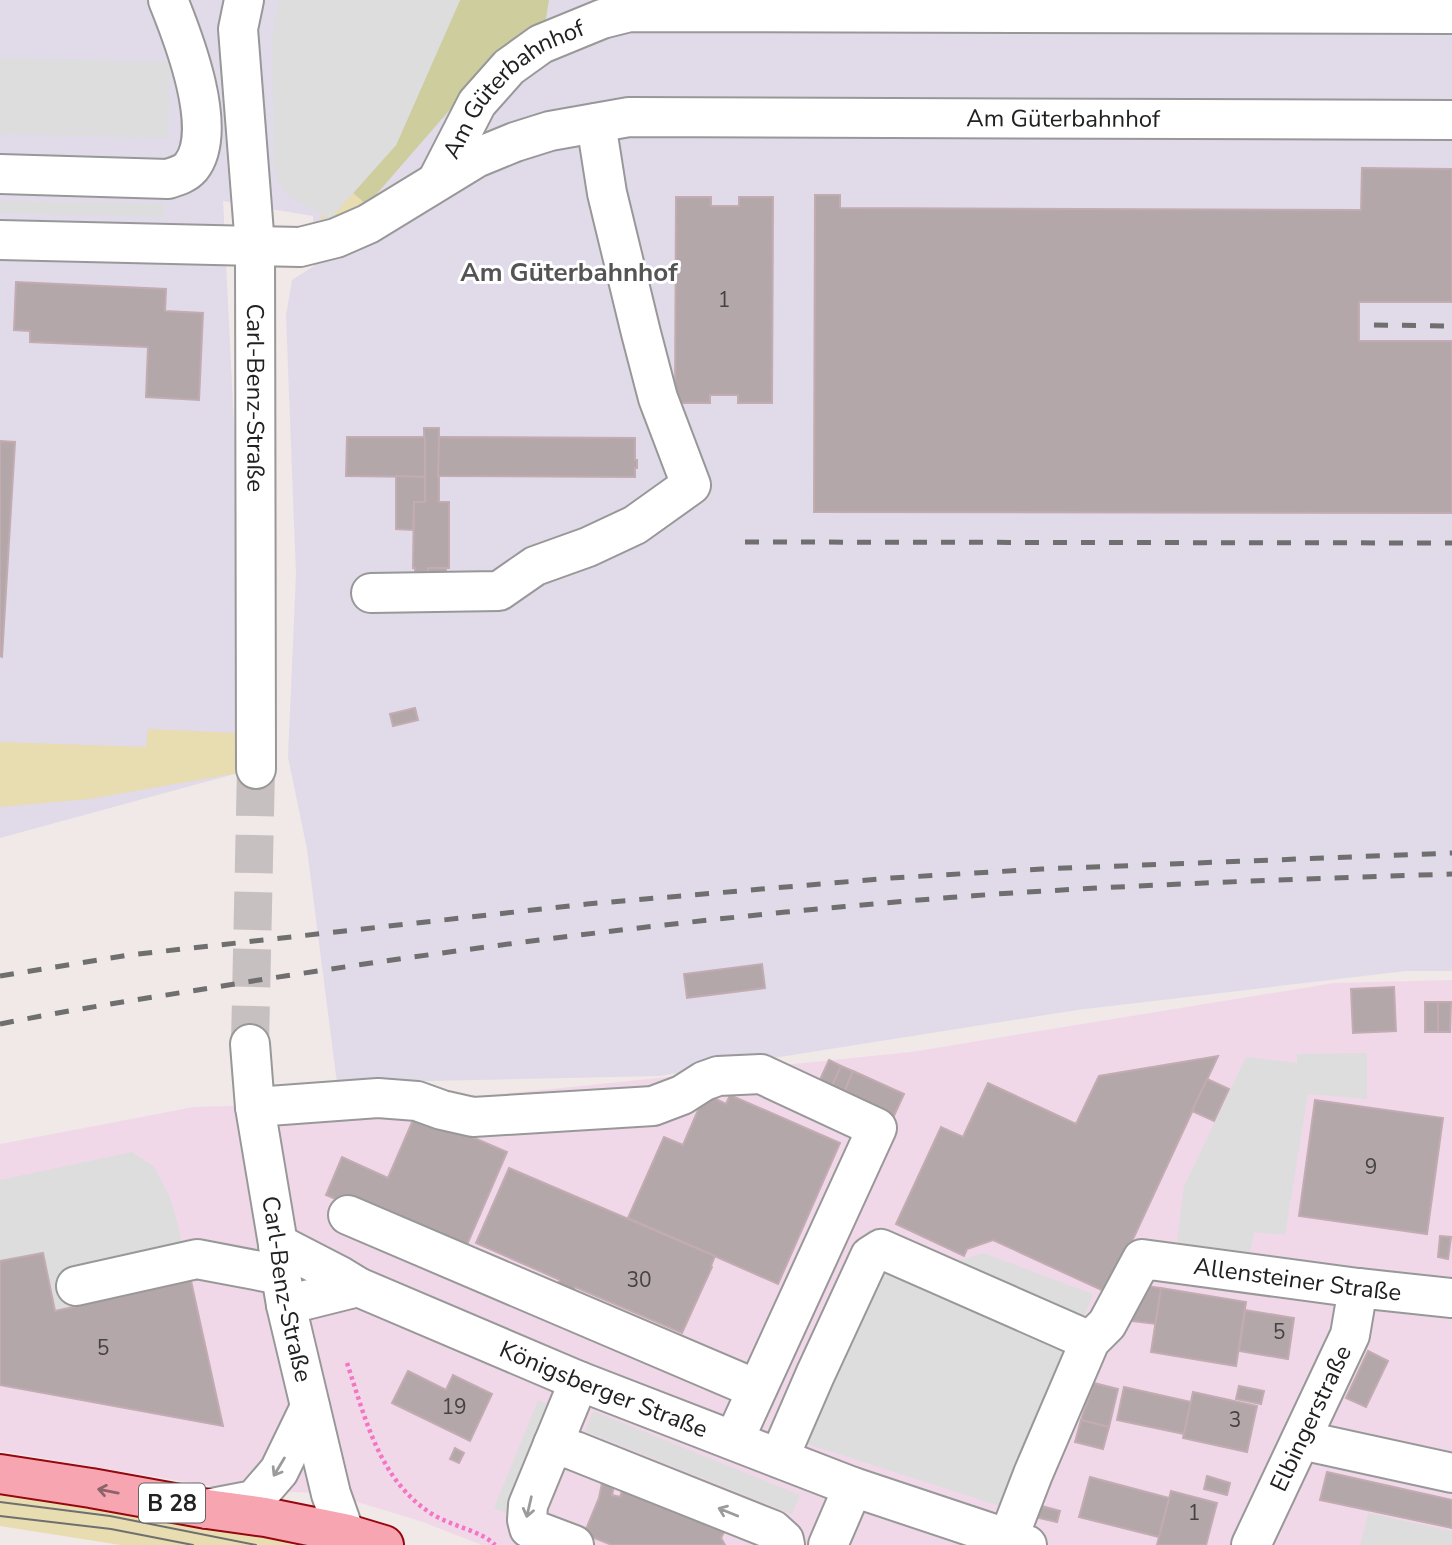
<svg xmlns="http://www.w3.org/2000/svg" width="1452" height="1545" viewBox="0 0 1452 1545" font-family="'Nunito Sans',sans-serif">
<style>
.commercial{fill:#f0d8e9}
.industrial{fill:#e1dae9}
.grass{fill:#e8dcb1}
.forest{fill:#cecd9e}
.parking{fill:#ddd}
.building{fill:#b3a7aa;stroke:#c2abb1;stroke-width:2}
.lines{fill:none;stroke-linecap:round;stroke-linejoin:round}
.minor-tunnel{stroke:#c7c0c0;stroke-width:38;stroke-dasharray:38 19;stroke-linecap:butt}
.minor-casing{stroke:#989898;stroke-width:42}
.major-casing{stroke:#97070e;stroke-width:42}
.path{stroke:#f475c4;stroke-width:4.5;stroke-dasharray:3.5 3.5;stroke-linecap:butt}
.minor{stroke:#fff;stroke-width:38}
.major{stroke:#f8a5b2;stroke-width:38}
.tram{stroke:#6f6f6f;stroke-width:2}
.rail{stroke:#6f6f6f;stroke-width:5;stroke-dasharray:14 14;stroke-linecap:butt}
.oneway{stroke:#9b9b9b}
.oneway2{stroke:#8c636a}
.labels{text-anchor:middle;stroke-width:6;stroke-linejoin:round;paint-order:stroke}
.number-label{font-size:21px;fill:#464243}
.shield{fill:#fff;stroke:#646464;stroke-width:2}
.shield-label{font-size:23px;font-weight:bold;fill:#212121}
.street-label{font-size:24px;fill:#212121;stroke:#fff}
.neighbourhood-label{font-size:26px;font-weight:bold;fill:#545454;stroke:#fff}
</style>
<rect width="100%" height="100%" fill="#f1e8e8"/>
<polygon class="commercial" points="1452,980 1452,1545 482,1545 420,1521 331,1494 222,1488 0,1451 0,1144 194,1107 444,1100 911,1052 1334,983"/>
<polygon class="industrial" points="0,0 1452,0 1452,971 1406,971 1077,1010 659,1076 337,1083 307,849 288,757 296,574 286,316 292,280 314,266 313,216 223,201 239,528 238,773 0,838"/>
<g class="grass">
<polygon points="353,193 367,205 344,216 319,219 326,211 332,216"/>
<polygon points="148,729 238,733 238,773 89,799 0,807 0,742 146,747"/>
<polygon points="0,1487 282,1539 293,1545 121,1545 0,1526"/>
</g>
<polygon class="forest" points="460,0 549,0 545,24 488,66 367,205 353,193 396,145"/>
<g class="parking">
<polygon points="279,0 460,0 396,145 330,219 290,197 279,183 274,166 272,42"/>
<polygon points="0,58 170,62 168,138 0,134"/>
<polygon points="0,201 164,204 164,217 0,213"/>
<polygon points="1367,1053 1367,1099 1308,1094 1285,1235 1254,1232 1250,1252 1177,1243 1184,1186 1246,1057 1297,1063 1297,1054"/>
<polygon points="132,1152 154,1167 169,1195 178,1225 191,1281 55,1311 43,1253 0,1261 0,1180"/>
<polygon points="869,1229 941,1266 983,1253 1093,1294 1009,1509 767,1431"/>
<polygon points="538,1400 558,1408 514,1517 494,1508"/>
<polygon points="593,1411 800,1495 792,1514 585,1431"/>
<polygon points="1368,1513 1452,1531 1452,1545 1360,1545"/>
</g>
<g class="building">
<polygon points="1362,168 1452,169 1452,302 1359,302 1359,341 1452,341 1452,513 814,512 815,195 840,195 840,208 1361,210"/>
<polygon points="676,197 711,197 711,206 739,206 739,197 773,197 772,403 738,403 738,395 710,395 710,403 675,403"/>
<polygon points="16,282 166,289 165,311 203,313 199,400 146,397 148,347 30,342 30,331 14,330"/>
<polygon points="424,428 439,428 439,502 449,502 449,568 428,568 428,580 415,580 415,568 413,568 414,502 425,502"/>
<polygon points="347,437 425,437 425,477 346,476"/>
<polygon points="439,437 635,438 635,460 637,460 637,468 635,468 635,477 438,476"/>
<polygon points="0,441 15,442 2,657 0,656"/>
<polygon points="396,476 425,477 425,502 414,502 413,530 396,529"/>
<polygon points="428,568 446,568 446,581 428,580"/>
<polygon points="415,708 418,720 393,726 390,714"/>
<polygon points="762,964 765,988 687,998 684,974"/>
<polygon points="1394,987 1396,1031 1353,1033 1351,989"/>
<rect x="1425" y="1002" width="13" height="30"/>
<polygon points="1438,1002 1451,1002 1450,1032 1438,1032"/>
<polygon points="1218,1056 1108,1293 993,1240 967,1249 964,1256 896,1224 941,1127 963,1137 988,1083 1076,1124 1099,1076"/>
<polygon points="829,1060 841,1066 830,1090 818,1084"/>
<polygon points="841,1066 853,1071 843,1095 830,1090"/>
<polygon points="853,1071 904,1094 893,1118 843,1095"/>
<polygon points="1207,1079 1229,1089 1214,1121 1192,1111"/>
<polygon points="705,1094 726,1104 730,1095 840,1143 778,1284 628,1218 664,1137 683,1145"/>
<polygon points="1315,1100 1443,1118 1427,1234 1299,1216"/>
<polygon points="416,1113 507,1152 463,1254 326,1195 342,1157 388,1178"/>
<polygon points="509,1168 715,1256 711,1266 712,1267 682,1333 575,1287 571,1295 556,1288 560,1280 476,1243"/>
<polygon points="1440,1236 1451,1237 1448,1259 1438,1257"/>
<polygon points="43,1253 55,1311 191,1281 223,1426 0,1385 0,1261"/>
<polygon points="1139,1285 1161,1288 1156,1324 1123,1320"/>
<polygon points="1161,1288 1246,1302 1236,1366 1151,1352"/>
<polygon points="1245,1310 1294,1318 1288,1359 1239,1351"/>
<polygon points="1368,1351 1388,1361 1366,1407 1346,1398"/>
<polygon points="408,1371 446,1390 453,1375 492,1394 470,1441 392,1403"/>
<polygon points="1094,1383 1118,1389 1109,1427 1081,1420"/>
<polygon points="1239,1386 1264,1391 1261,1404 1236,1399"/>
<polygon points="1124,1387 1191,1402 1184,1434 1117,1420"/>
<polygon points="1193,1392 1257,1406 1247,1452 1183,1438"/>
<polygon points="1081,1420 1109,1427 1103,1449 1075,1442"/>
<polygon points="455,1448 464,1453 459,1463 450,1459"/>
<polygon points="1327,1472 1452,1500 1452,1528 1320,1500"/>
<polygon points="1207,1476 1230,1483 1227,1495 1204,1489"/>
<polygon points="1090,1477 1169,1498 1159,1537 1079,1517"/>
<polygon points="603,1478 615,1481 612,1495 620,1497 622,1491 704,1524 705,1521 713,1524 711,1527 724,1532 721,1538 725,1545 612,1545 584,1534 599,1498"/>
<polygon points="1171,1491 1217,1503 1206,1545 1157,1545"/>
<polygon points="1038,1505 1060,1511 1057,1522 1035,1517"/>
</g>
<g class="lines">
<polyline class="minor-tunnel" points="250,1044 256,769"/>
<defs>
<g id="minor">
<path id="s1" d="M244 0 238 29 255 246 256 769"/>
<path d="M0 174 168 179C177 176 185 174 191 167 220 131 183 37 168 0"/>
<path id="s2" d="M437 181 477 103 509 67 541 44 602 19 630 12 1452 14"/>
<path id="s3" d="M0 240 300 247 336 238 368 224 476 158 515 142 550 131 629 117 1452 120"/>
<polyline points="371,593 499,591 535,566 588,547 635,525 691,485 658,398 641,333 607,193 596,123"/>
<path id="s4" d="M250 1044 255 1107 278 1244 281 1275 286 1305 331 1494 349 1545"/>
<polyline points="255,1107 378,1098 417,1101 442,1110 473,1117 653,1106 682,1095 704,1081 718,1076 761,1074 877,1128 734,1440"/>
<polyline points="348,1215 756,1389"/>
<path id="s5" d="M278 1244 340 1276 358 1287 579 1381 853 1487"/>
<polyline points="76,1286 197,1259 281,1275"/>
<polyline points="286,1305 358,1287"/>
<polyline points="1301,1440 1452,1473"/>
<polyline points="553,1444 575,1451 773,1530 784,1540 785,1545"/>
<polyline points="779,1458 815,1375 870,1256 881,1249 1090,1341"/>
<polyline points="207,1509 254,1500 279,1471 310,1407"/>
<path id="s6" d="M1008 1539 1033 1474 1090 1341 1107 1324 1142 1259 1358 1288 1452 1298"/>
<polyline points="574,1545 529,1528 527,1520 528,1505 579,1381"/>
<polyline points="828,1545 853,1487 1027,1545"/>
<path id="s7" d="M1251 1545 1350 1335 1358 1288"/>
</g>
<polyline id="major" points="0,1474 91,1488 207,1509 265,1517 344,1533 384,1545"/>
</defs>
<use href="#minor" class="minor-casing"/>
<use href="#major" class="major-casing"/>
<path class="path" d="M347 1363C366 1420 379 1480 432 1514 451 1526 482 1531 495 1545"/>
<use href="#minor" class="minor"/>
<use href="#major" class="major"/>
<g class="tram">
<polyline points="0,1502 110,1516 256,1545"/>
<polyline points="0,1516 111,1529 193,1545"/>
</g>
<g class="rail">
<polyline points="1374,325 1452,326"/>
<polyline points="745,542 1452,543"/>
<polyline points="0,976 129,955 587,904 891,878 1042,869 1452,853"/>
<path d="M0 1024C84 1007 169 995 253 981 500 942 748 912 997 894 1149 884 1300 879 1452 874"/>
</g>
</g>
<defs><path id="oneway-shaft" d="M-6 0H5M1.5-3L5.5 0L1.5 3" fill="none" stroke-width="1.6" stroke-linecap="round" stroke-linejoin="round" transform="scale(1.75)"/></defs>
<g class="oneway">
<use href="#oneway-shaft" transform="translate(279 1467) rotate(121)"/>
<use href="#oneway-shaft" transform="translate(529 1507) rotate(103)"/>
<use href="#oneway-shaft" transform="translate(728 1512) rotate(-158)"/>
</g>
<use class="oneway2" href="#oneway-shaft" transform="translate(108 1491) rotate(-169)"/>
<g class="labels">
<g class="number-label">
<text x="724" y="307">1</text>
<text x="1371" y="1174">9</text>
<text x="639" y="1287">30</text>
<text x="1279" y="1339">5</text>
<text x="103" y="1355">5</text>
<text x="454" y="1414">19</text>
<text x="1235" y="1427">3</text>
<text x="1194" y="1520">1</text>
</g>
<rect class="shield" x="139" y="1483.5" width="66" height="39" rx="5"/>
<g class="shield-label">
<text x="172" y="1511">B 28</text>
</g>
<g class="street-label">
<text dy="8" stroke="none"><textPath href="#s2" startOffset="124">Am Güterbahnhof</textPath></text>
<text dy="8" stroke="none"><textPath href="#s3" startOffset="1092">Am Güterbahnhof</textPath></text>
<text dy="8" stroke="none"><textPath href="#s1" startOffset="399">Carl-Benz-Straße</textPath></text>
<text dy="8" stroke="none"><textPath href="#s6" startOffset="469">Allensteiner Straße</textPath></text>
<text dy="8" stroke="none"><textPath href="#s4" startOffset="248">Carl-Benz-Straße</textPath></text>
<text dy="8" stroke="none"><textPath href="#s5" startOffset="357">Königsberger Straße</textPath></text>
<text dy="8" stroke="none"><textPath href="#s7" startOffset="140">Elbingerstraße</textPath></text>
</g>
<g class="neighbourhood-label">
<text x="569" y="281">Am Güterbahnhof</text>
</g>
</g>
</svg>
